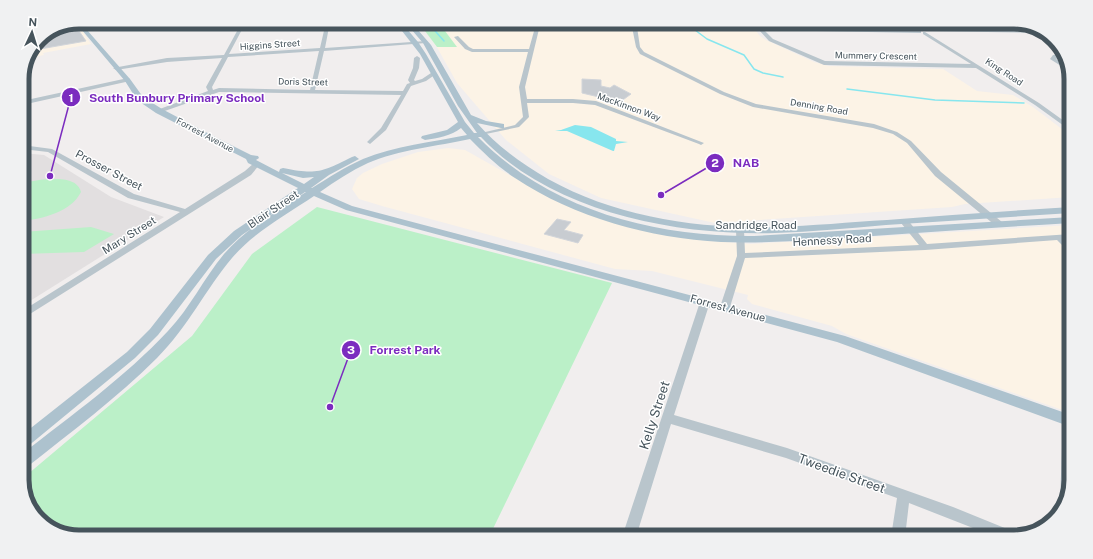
<svg xmlns="http://www.w3.org/2000/svg" width="1093" height="559" viewBox="0 0 1093 559" font-family="'Public Sans',sans-serif">
<style>
.commercial{fill:#fcf3e6}
.education{fill:#e2dfe0}
.green{fill:#bbf0c8}
.water{fill:#87e6ee}
.lines{fill:none;stroke-linecap:round;stroke-linejoin:round}
.stream{stroke:#87e6ee;stroke-width:1.5}
.building{fill:#c8ccd1;stroke:#d2d5da}
.minor{fill:#b9c5cc;fill-rule:evenodd}
.major{fill:#adc2ce;fill-rule:evenodd}
.labels{text-anchor:middle;stroke-width:3;stroke-linejoin:round;paint-order:stroke}
.far-street-label{font-size:9px;fill:#46545c;stroke:#fff}
.street-label{font-size:11px;fill:#46545c;stroke:#fff}
.near-street-label{font-size:13px;fill:#46545c;stroke:#fff}
.rim{fill:none;stroke:#46545c;stroke-width:5}
.leader{fill:none;stroke:#7b2cbf;stroke-width:1.5}
.callout-dot{fill:#7b2cbf;stroke:#fff;stroke-width:1.5}
.mark-label{font-size:12px;text-anchor:middle;font-weight:bold;fill:#fff}
.callout-label{font-size:12px;text-anchor:middle;font-weight:bold;fill:#7b2cbf;stroke:#fff;stroke-width:3;stroke-linejoin:round;paint-order:stroke}
</style>
<rect width="100%" height="100%" fill="#f1eeee"/>
<g class="commercial">
<polygon points="79,22 124,23 82,30 91,44 43,53 44,55 30,58 39,39"/>
<polygon points="427,23 756,31 760,36 766,40 814,62 829,66 943,69 977,91 1013,95 1033,107 1071,136 1071,197 965,204 952,207 715,223 601,198 549,174 506,140 457,83 438,49 421,25"/>
<polygon points="448,148 465,150 558,202 580,211 700,240 750,244 1071,225 1071,413 846,334 832,326 752,304 747,299 748,295 652,271 615,269 382,206 359,199 352,189 357,178 363,173 382,164 418,152"/>
</g>
<polygon class="education" points="22,153 44,155 111,197 164,217 22,306"/>
<g class="green">
<polygon points="419,23 439,23 457,47 437,47"/>
<path d="M39 180C52 179 77 176 81 192 71 212 42 219 22 221V183Z"/>
<polygon points="317,207 612,283 489,537 79,537 54,531 32,512 22,484 22,479 192,336 252,254"/>
<polygon points="91,227 114,234 84,252 22,254 22,232"/>
</g>
<polygon class="water" points="575,125 591,127 616,139 616,141 628,142 616,144 614,151 613,151 567,131 555,131 561,130"/>
<g class="lines">
<g class="stream">
<polyline points="429,24 444,41"/>
<polyline points="695,30 707,39 744,55 754,69 763,73 783,77"/>
<polyline points="847,89 935,100 1024,103"/>
</g>
</g>
<g class="building">
<polygon points="70,28 73,32 79,31 86,41 40,49 37,43 39,39 62,29"/>
<polygon points="582,79 601,80 601,86 610,88 614,85 631,94 620,102 582,93"/>
<polygon points="557,219 571,222 564,230 583,235 578,243 544,234"/>
</g>
<g class="lines">
<g class="minor">
<path d="M242 22H246L229 54 320 48 326 22H330L325 48 426 41 428 42 426 43 324 51 315 90 403 91 407 84 410 83 408 80 413 68 414 58 417 56 420 58 419 68 414 80 415 81 422 79 431 73 436 74 426 81 411 86 386 130 370 144 367 142 381 128 401 95 219 92 159 113 156 111 157 110 208 91 206 87 222 58 167 62 116 70 113 68 167 58 224 55ZM319 51 310 90 219 88 213 90 212 87 228 57Z"/>
<polygon points="487,22 533,22 534,23 532,24 489,23"/>
<polygon points="907,22 912,22 921,28 917,29"/>
<polygon points="538,23 757,27 759,26 762,27 919,31 921,31 921,33 764,30 773,39 825,61 971,64 923,34 923,32 925,32 1039,103 1071,126 1071,131 1035,105 976,68 824,65 769,41 759,30 637,27 640,47 644,52 724,92 756,104 874,124 897,132 911,141 941,172 1002,222 1003,224 999,226 996,226 935,176 907,143 893,134 873,128 753,107 720,94 640,54 636,47 632,27 540,25 525,87 527,99 573,99 596,101 704,143 701,145 699,144 595,105 573,103 527,103 529,117 519,127 481,135 481,133 515,125 523,117 519,87 528,52 472,52 465,49 454,37 458,36 469,47 473,49 529,49 536,24"/>
<polygon points="927,29 1042,31 1045,33 925,31 925,30"/>
<polygon points="1063,54 1064,56 1056,59 1068,66 1069,71 1050,59 1053,55"/>
<polygon points="128,78 130,79 130,81 22,105 22,101"/>
<polygon points="22,145 52,149 134,194 185,209 245,171 254,163 256,162 260,164 251,175 22,319 22,311 180,212 128,198 48,152 22,149"/>
<polygon points="901,219 907,219 927,244 1071,234 1071,238 1066,239 1071,244 1071,252 1068,251 1057,240 925,250 745,258 730,307 725,310 720,307 737,256 736,230 737,228 743,228 744,230 745,253 919,245 901,223 900,221"/>
<polygon points="705,299 710,302 674,415 787,448 953,507 1017,533 1018,536 996,537 909,503 905,537 891,537 897,498 786,458 671,424 636,537 622,537 700,302"/>
<polygon points="1069,415 1071,416 1071,480 1064,507 1060,502 1063,420 1065,417"/>
</g>
<path class="major" d="M80 22 130 79 143 97 162 109 217 138 251 155 258 156 259 158 256 160 279 172 280 169 283 168C317 175 322 172 352 157L355 156 359 159 329 175 311 188H312C328 178 345 167 363 159 395 146 432 142 467 135L461 128C451 136 438 138 425 140L421 138 422 136 447 130 458 122 420 54 395 22H401L418 42 426 54 465 122 474 133H477L458 106 423 43 405 22H411L431 45 471 115 486 121 504 124V128H501L477 123C497 146 522 164 548 179 616 217 697 229 775 227 812 226 850 222 887 220 948 215 1010 211 1071 207V213C1009 217 948 221 886 225 849 228 812 232 775 233 676 236 551 212 481 137H478C550 210 654 237 754 236L1071 217V223C1005 227 939 231 873 236 822 239 772 244 721 242 650 238 575 218 515 178 498 167 484 153 470 139 438 146 398 150 368 163 351 171 335 181 320 192L352 206 845 336 1071 415V427L837 342 346 210 314 196C286 215 254 232 232 258 205 290 188 327 157 358 117 398 71 432 27 467L22 469V454C72 415 125 377 168 331 190 308 204 278 224 254 246 228 278 211 306 192H305L242 235 216 259 158 335 135 358 27 447 22 449V435L127 352 150 329 208 255 234 231 298 188 248 163 246 159 156 113 137 100 125 81 76 23ZM282 173 303 178 314 177 304 184Z"/>
</g>
<g class="labels">
<g class="far-street-label">
<text transform="translate(270 45) rotate(-4)" y="3">Higgins Street</text>
<text transform="translate(876 56) rotate(1)" y="3">Mummery Crescent</text>
<text transform="translate(1004 72) rotate(33)" y="3">King Road</text>
<text transform="translate(303 82) rotate(1)" y="3">Doris Street</text>
<text transform="translate(629 107) rotate(20)" y="3">MacKinnon Way</text>
<text transform="translate(819 107) rotate(10)" y="3">Denning Road</text>
<text transform="translate(205 135) rotate(28)" y="3">Forrest Avenue</text>
</g>
<g class="street-label">
<text transform="translate(109 170) rotate(28)" y="4">Prosser Street</text>
<text transform="translate(273 209) rotate(-34)" y="4">Blair Street</text>
<text x="756" y="229">Sandridge Road</text>
<text transform="translate(129 235) rotate(-32)" y="4">Mary Street</text>
<text transform="translate(832 240) rotate(-3)" y="4">Hennessy Road</text>
<text transform="translate(728 308) rotate(15)" y="4">Forrest Avenue</text>
</g>
<g class="near-street-label">
<text transform="translate(654 415) rotate(-72)" y="5">Kelly Street</text>
<text transform="translate(842 473) rotate(20)" y="5">Tweedie Street</text>
</g>
</g>
<path d="M0 0H1093V559H0ZM79 29H1014A50 50 0 0 1 1064 79V480A50 50 0 0 1 1014 530H79A50 50 0 0 1 29 480V79A50 50 0 0 1 79 29Z" fill="#f0f1f2" fill-rule="evenodd"/>
<path class="rim" d="M79 29H1014A50 50 0 0 1 1064 79V480A50 50 0 0 1 1014 530H79A50 50 0 0 1 29 480V79A50 50 0 0 1 79 29Z"/>
<path class="leader" d="M50 176L71 97M661 195L715 163M330 407L351 350"/>
<g class="callout-dot">
<circle cx="50" cy="176" r="4"/>
<circle cx="661" cy="195" r="4"/>
<circle cx="330" cy="407" r="4"/>
<circle cx="71" cy="97" r="10"/>
<circle cx="715" cy="163" r="10"/>
<circle cx="351" cy="350" r="10"/>
</g>
<g class="mark-label">
<text x="71" y="102">1</text>
<text x="715" y="167">2</text>
<text x="351" y="354">3</text>
</g>
<g class="callout-label">
<text x="177" y="102">South Bunbury Primary School</text>
<text x="746" y="167">NAB</text>
<text x="405" y="354">Forrest Park</text>
</g>
<g transform="translate(32 32) rotate(4)" stroke="#ffffff" stroke-width="3" paint-order="stroke">
<path d="M0-3L7 15L0 10L-7 15Z" fill="#46545c"/>
<text y="-6" font-size="11" font-weight="bold" text-anchor="middle" fill="#46545c">N</text>
</g>
</svg>
